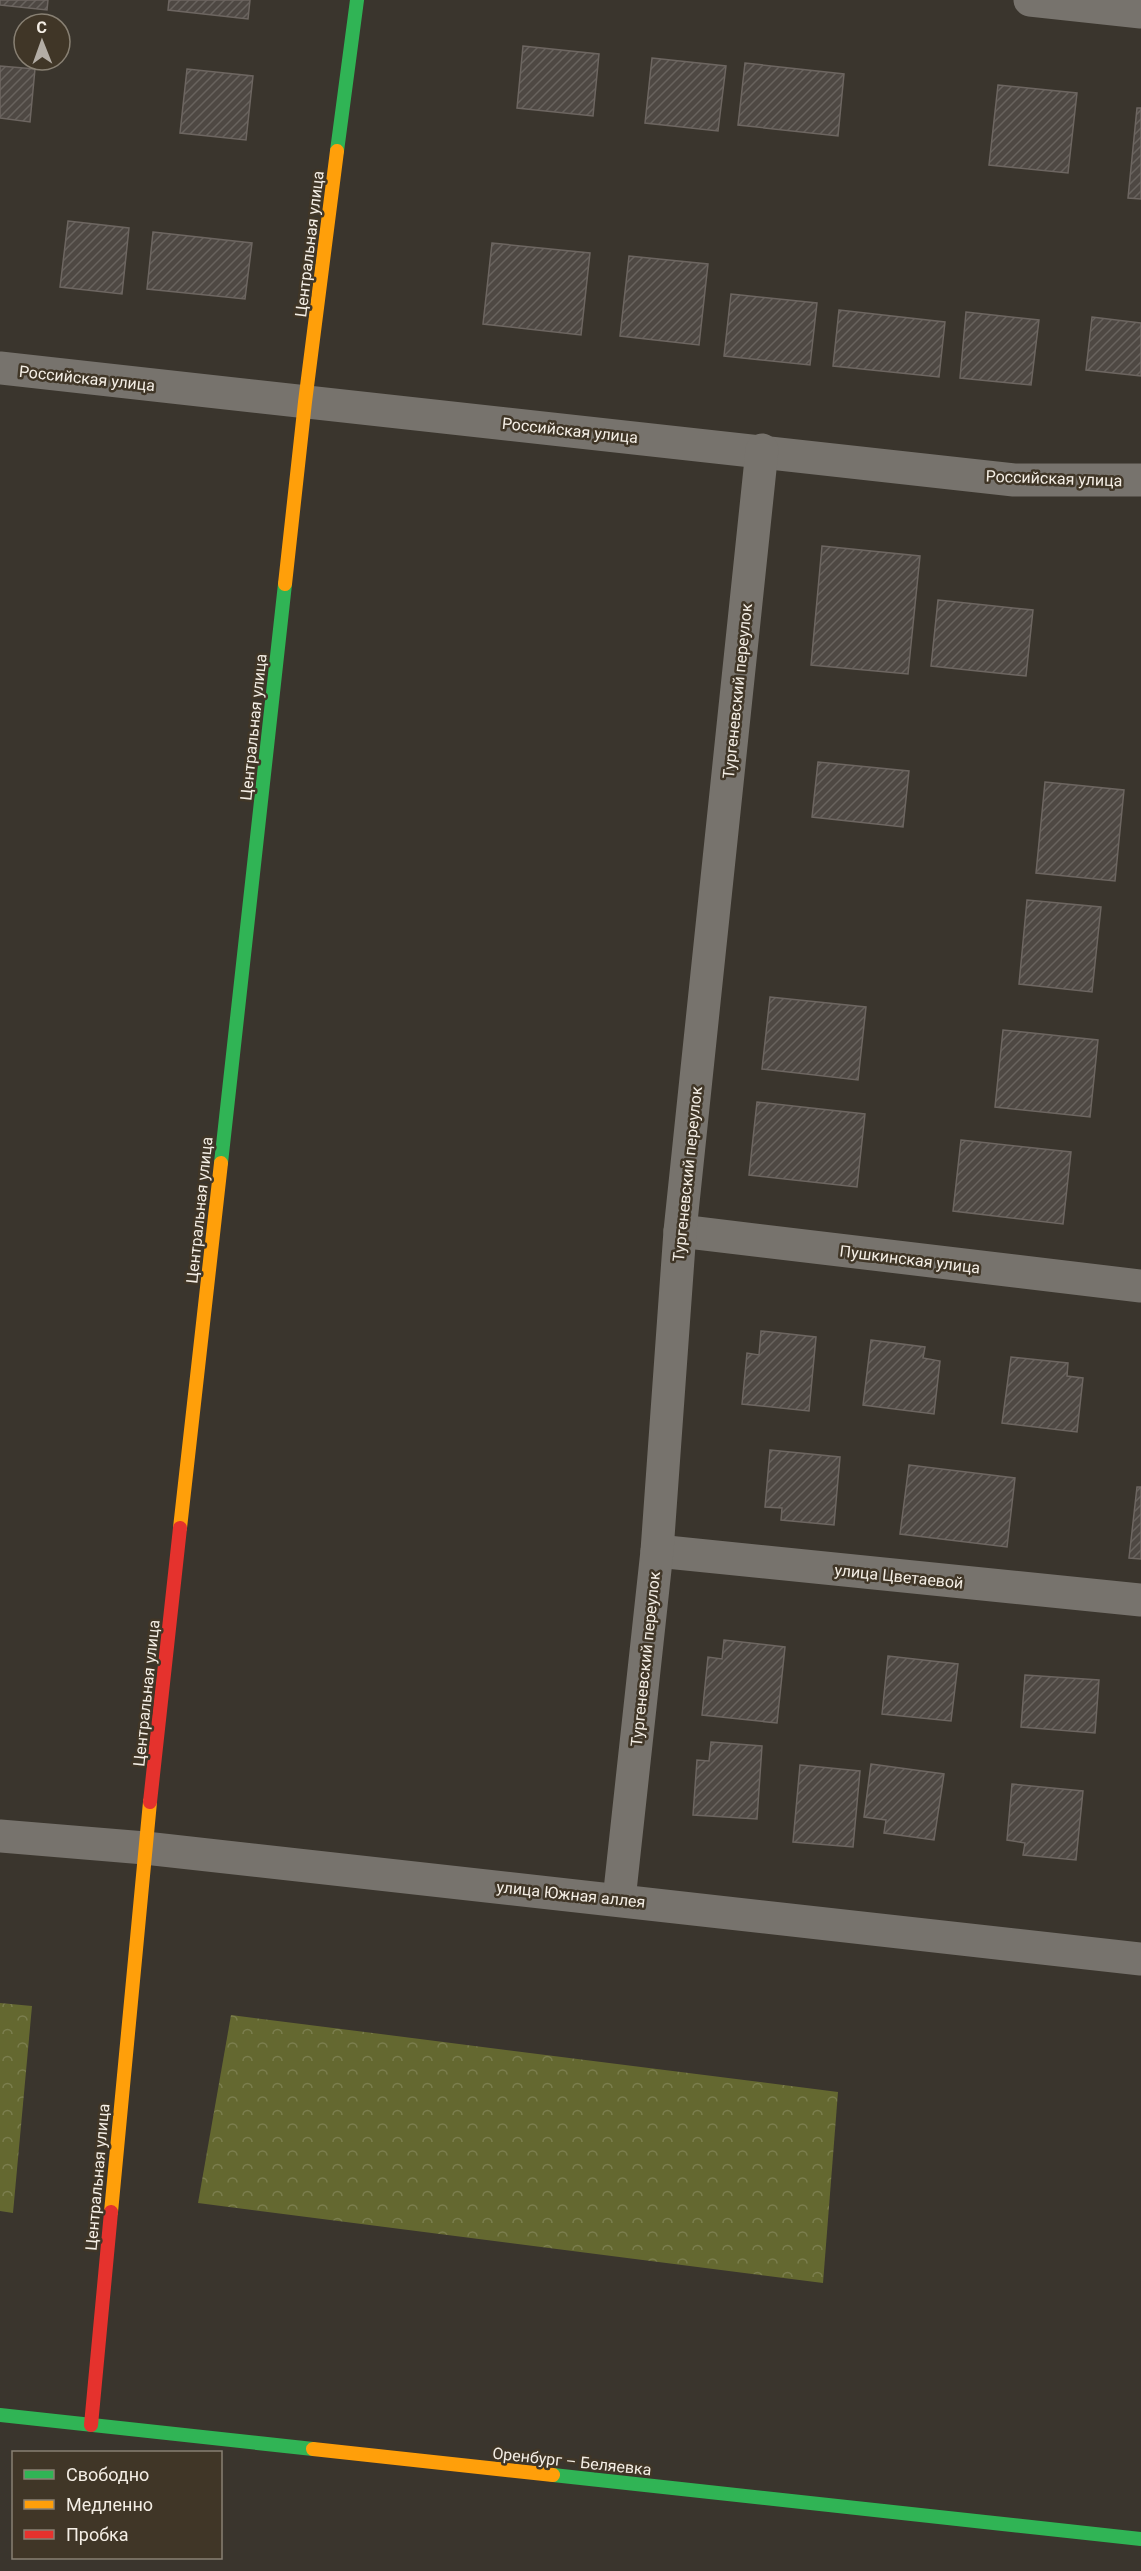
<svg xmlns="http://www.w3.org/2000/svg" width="1141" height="2571" viewBox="0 0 1141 2571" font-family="Roboto,sans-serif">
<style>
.forest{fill:url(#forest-crowns)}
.building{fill:url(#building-hatch);stroke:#6d6661;stroke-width:1.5}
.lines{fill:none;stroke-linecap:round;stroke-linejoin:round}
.street{stroke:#77736d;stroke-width:33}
.fast{stroke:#30b455;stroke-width:14}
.slow{stroke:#ff9f0a;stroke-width:14}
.jam{stroke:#e5322d;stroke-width:14}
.labels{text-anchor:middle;stroke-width:5;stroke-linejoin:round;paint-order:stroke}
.street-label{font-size:16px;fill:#f4eee5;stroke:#403627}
</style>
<defs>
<pattern id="forest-crowns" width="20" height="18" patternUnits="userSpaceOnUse" patternTransform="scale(1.5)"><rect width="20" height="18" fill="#646830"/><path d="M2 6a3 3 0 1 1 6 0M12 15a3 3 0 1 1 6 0" fill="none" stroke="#7b7e4e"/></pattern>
<pattern id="building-hatch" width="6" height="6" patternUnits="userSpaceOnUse" patternTransform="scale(1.5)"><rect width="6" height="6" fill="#4e4843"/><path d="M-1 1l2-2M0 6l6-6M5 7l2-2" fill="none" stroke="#68635e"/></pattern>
</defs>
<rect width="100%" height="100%" fill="#3a352d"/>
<g class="forest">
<polygon points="0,2003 32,2006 13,2213 0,2211"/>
<polygon points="231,2015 838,2092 823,2283 198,2203"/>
</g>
<g class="building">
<polygon points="0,0 48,0 47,10 0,5"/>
<polygon points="169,0 250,0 248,19 168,10"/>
<polygon points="523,46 599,54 593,116 517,108"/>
<polygon points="652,58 726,66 718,131 645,123"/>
<polygon points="745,63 844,74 838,136 738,125"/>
<polygon points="0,66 35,69 30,122 0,118"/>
<polygon points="187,69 253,76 246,140 180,133"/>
<polygon points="998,85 1077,93 1068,173 989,165"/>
<polygon points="1137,108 1141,108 1141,199 1128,198"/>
<polygon points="68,221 129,228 122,294 60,287"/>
<polygon points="153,232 252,243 245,299 147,289"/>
<polygon points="492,243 590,253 581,335 483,324"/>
<polygon points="629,256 708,264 699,345 620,336"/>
<polygon points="731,294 817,303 810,365 724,356"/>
<polygon points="839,310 945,322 939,377 833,366"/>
<polygon points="966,312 1039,320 1031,385 960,378"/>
<polygon points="1092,317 1141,323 1141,376 1086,370"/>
<polygon points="822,546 920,556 908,674 811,665"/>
<polygon points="938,600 1033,610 1026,676 931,666"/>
<polygon points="818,762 909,771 903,827 812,817"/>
<polygon points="1045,782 1124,790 1115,881 1036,873"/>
<polygon points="1027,900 1101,907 1092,992 1019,984"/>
<polygon points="770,997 866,1007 858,1080 762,1069"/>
<polygon points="1003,1030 1098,1040 1090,1117 995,1107"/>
<polygon points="757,1102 865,1114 857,1187 749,1175"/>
<polygon points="961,1140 1071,1152 1063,1224 953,1211"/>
<polygon points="761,1331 816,1337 809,1411 742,1404 747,1353 759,1355"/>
<polygon points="871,1340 925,1347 923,1358 940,1361 934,1414 863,1405"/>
<polygon points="1011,1357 1068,1363 1067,1376 1083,1378 1077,1432 1002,1423"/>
<polygon points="770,1450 840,1457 834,1525 781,1520 782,1508 765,1507"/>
<polygon points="909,1465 1015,1478 1007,1547 900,1534"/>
<polygon points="1137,1487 1141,1487 1141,1559 1129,1558"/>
<polygon points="724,1640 785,1647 777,1723 702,1715 708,1657 722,1659"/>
<polygon points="888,1656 958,1664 951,1721 882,1714"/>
<polygon points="1025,1675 1099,1680 1095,1733 1021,1727"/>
<polygon points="711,1742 762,1746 757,1819 693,1815 697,1760 709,1761"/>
<polygon points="871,1764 944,1774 934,1840 884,1833 886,1820 864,1817"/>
<polygon points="800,1765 860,1771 853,1847 793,1842"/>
<polygon points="1012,1784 1083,1791 1076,1860 1023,1855 1025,1843 1007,1840"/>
</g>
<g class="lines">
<g class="street">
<polyline points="1030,0 1141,12"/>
<polyline points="0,368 1014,480 1141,480"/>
<polyline points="680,1231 1141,1286"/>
<polyline points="657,1551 1141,1600"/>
<polyline points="0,1836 145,1848 1141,1959"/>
<polyline points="619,1900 657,1551 680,1231 762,450"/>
</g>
<g class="fast">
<polyline points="337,151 357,0"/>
<polyline points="221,1163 285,584"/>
<polyline points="0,2415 313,2449"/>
<polyline points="553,2475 1141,2539"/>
</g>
<g class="slow">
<polyline points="285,584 305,402 337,151"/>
<polyline points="180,1528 221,1163"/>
<polyline points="111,2212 150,1802"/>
<polyline points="313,2449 553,2475"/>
</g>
<g class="jam">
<polyline points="150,1802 180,1528"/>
<polyline points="91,2425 111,2212"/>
</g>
</g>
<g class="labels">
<g class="street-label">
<text transform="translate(309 244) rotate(-83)" y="6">Центральная улица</text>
<text transform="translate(87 378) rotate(6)" y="6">Российская улица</text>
<text transform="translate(570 430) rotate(6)" y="6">Российская улица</text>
<text transform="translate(1054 478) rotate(2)" y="6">Российская улица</text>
<text transform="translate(737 691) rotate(-84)" y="6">Тургеневский переулок</text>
<text transform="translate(253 727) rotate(-84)" y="6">Центральная улица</text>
<text transform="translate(687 1174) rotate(-84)" y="6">Тургеневский переулок</text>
<text transform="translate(199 1210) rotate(-84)" y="6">Центральная улица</text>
<text transform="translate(910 1259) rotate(7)" y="6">Пушкинская улица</text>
<text transform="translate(899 1576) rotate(6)" y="6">улица Цветаевой</text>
<text transform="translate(645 1659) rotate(-84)" y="6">Тургеневский переулок</text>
<text transform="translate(146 1693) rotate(-84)" y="6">Центральная улица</text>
<text transform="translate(571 1894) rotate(6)" y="6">улица Южная аллея</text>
<text transform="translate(97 2177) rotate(-85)" y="6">Центральная улица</text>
<text transform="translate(572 2461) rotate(6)" y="6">Оренбург – Беляевка</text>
</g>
</g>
<rect x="12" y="2451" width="210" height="108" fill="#403627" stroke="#888073" stroke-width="1.5"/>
<rect x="24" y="2470" width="30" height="9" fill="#30b455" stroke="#888073" stroke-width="1.5"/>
<text x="66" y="2481" font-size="18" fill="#f4eee5">Свободно</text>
<rect x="24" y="2500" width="30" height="9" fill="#ff9f0a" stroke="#888073" stroke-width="1.5"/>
<text x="66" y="2511" font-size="18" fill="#f4eee5">Медленно</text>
<rect x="24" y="2530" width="30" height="9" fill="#e5322d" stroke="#888073" stroke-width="1.5"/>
<text x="66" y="2541" font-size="18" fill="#f4eee5">Пробка</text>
<g transform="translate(42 42) rotate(359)"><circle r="28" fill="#403627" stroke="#888073" stroke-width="1.5"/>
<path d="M0-4.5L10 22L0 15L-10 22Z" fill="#b3ada5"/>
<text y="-9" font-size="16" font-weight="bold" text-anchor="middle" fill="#f4eee5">С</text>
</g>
</svg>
